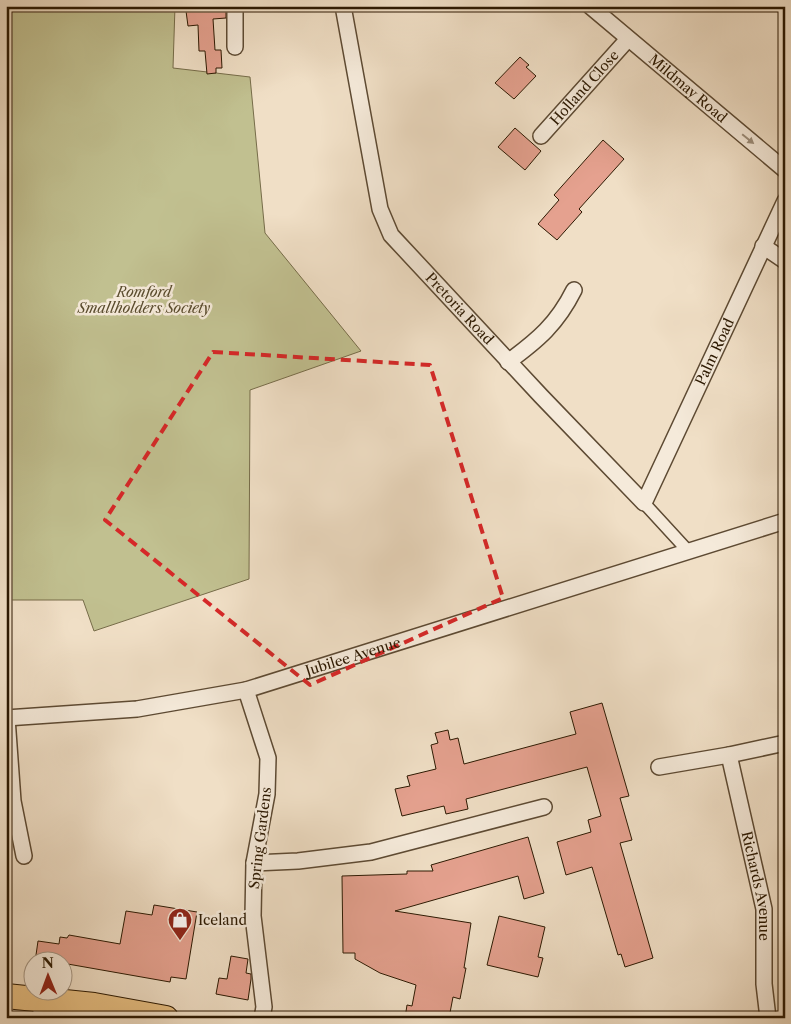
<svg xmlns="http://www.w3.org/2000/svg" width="791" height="1024" viewBox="0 0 791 1024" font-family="'Libre Caslon Text',serif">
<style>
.green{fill:#c1c090;stroke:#766c49}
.building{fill:#e5a18f;stroke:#2c1902}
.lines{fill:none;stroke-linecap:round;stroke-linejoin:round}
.pedestrian-casing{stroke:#5d4a33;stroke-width:14}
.minor-casing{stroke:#5d4a33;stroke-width:18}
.primary-casing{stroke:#2c1902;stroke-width:26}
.pedestrian{stroke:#f5eada;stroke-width:11}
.minor{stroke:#f5eada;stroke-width:15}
.primary{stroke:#e8c083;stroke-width:24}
.oneway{fill:#9b8c79}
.marked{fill:none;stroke:#d62828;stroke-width:4;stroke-dasharray:10 6;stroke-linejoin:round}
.labels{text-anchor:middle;stroke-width:5;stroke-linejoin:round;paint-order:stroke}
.street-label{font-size:14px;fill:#2c1902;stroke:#f5eada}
.park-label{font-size:14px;font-style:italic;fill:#594b2d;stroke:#f5eada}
.poi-label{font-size:14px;fill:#2c1902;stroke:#f5eada;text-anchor:start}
</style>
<rect width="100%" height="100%" fill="#f0dfc6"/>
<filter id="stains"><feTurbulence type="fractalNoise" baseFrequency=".004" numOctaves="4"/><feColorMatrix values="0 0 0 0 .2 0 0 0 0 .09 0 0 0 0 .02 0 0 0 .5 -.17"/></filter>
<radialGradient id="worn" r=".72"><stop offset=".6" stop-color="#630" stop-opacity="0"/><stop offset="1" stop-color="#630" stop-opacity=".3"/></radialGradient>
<polygon class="green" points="6,6 175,6 173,68 250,77 265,233 361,351 250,390 249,579 94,631 83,600 6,600"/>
<g class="building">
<polygon points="211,6 226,6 226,18 213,19 215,50 221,50 222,68 216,68 216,73 207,74 205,51 199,51 198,25 188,26 186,11 211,8"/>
<polygon points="520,57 529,65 526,67 536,76 514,99 495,83"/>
<polygon points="515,128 541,151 525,170 498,147"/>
<polygon points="603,140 624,159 579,209 582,212 557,240 538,224 559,200 554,195"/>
<polygon points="602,703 629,796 620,798 632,840 620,843 653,958 625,967 621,954 618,955 592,867 566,875 557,842 591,832 588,820 601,816 587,767 466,799 468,809 446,814 444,806 402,816 395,789 410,786 407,776 436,769 431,745 438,743 435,733 448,730 450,740 458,738 464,764 576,734 570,712"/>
<polygon points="528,837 544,893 524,899 518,876 395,911 471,923 464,968 466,968 460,999 453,997 449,1018 405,1018 407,1005 412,1006 416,985 380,973 355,959 355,953 343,953 342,876 407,874 407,871 433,871 431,865"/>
<polygon points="154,905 197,912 186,979 171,977 170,982 62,963 62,962 35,962 38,941 59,944 60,937 67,938 69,935 120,944 126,911 152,915"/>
<polygon points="499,916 545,927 538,957 543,958 538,977 487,965"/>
<polygon points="231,956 248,959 246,973 251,974 251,979 248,1000 216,994 219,978 227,979"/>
</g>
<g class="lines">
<defs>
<polyline id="pedestrian" points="644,503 689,552"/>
<g id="minor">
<polyline points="235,6 235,47"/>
<path id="s1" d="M343 6 380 209 391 235 541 396 644 503 785 201"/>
<path id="s2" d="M590 6 785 170"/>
<path id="s3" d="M541 136 628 39"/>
<polyline points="763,246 785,261"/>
<path d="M508 362C538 340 557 324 574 290"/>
<polyline points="246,690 268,758 267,794 254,863 253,916 264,1007 262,1018"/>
<path id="s4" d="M6 718 137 709 246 690 785 521"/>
<polyline points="7,718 13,801 24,856"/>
<path id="s5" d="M729 755 764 909V984L768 1018"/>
<polyline points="659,767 729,755 785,743"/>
<polyline points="254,863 298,861 371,852 544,807"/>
<polyline points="41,999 41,1018"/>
</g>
<polyline id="primary" points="6,996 94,1005 166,1018"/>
</defs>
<use href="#pedestrian" class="pedestrian-casing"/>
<use href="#minor" class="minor-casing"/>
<use href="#primary" class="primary-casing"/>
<use href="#pedestrian" class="pedestrian"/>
<use href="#minor" class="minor"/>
<use href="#primary" class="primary"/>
</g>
<defs><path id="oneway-solid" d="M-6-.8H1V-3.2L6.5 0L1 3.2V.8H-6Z" transform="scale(1.25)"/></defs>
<use class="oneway" href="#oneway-solid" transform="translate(748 139) rotate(39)"/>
<path class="marked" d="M213 352 430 365 503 598 310 685 105 520Z"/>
<defs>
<symbol id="shop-pin" viewBox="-11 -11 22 30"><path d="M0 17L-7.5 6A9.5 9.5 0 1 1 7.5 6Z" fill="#8f2418" stroke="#f5eada"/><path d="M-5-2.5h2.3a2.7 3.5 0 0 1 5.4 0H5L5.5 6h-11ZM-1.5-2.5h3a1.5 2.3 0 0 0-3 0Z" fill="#fff"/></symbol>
</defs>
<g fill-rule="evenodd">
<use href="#shop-pin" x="166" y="906" width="28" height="38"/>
</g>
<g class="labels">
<g class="street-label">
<text dy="5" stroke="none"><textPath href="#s3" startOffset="65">Holland Close</textPath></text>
<text dy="5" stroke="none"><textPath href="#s2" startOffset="128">Mildmay Road</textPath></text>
<text dy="5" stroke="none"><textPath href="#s1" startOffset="335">Pretoria Road</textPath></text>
<text dy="5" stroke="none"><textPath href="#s1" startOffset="770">Palm Road</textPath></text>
<text dy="5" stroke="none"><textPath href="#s4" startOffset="354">Jubilee Avenue</textPath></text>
<text transform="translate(260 838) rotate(-83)" y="5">Spring Gardens</text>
<text dy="5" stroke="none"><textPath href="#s5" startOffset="134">Richards Avenue</textPath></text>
</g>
<g class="park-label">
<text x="144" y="297">Romford<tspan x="144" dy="16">Smallholders Society</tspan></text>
</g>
<g class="poi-label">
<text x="198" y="925">Iceland</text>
</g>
</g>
<rect width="791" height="1024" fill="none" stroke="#f0dfc6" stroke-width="25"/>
<rect x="8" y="8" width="776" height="1009" fill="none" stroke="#2c1902" stroke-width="2.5"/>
<rect x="12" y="12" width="766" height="999" fill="none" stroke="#2c1902"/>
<g transform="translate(48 976) rotate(359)"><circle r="24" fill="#f5eada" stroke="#a59684"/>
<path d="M0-4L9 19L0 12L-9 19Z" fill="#8f2418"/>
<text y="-8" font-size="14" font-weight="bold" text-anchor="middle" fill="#2c1902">N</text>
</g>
<rect width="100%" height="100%" filter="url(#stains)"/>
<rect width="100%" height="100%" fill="url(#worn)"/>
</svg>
